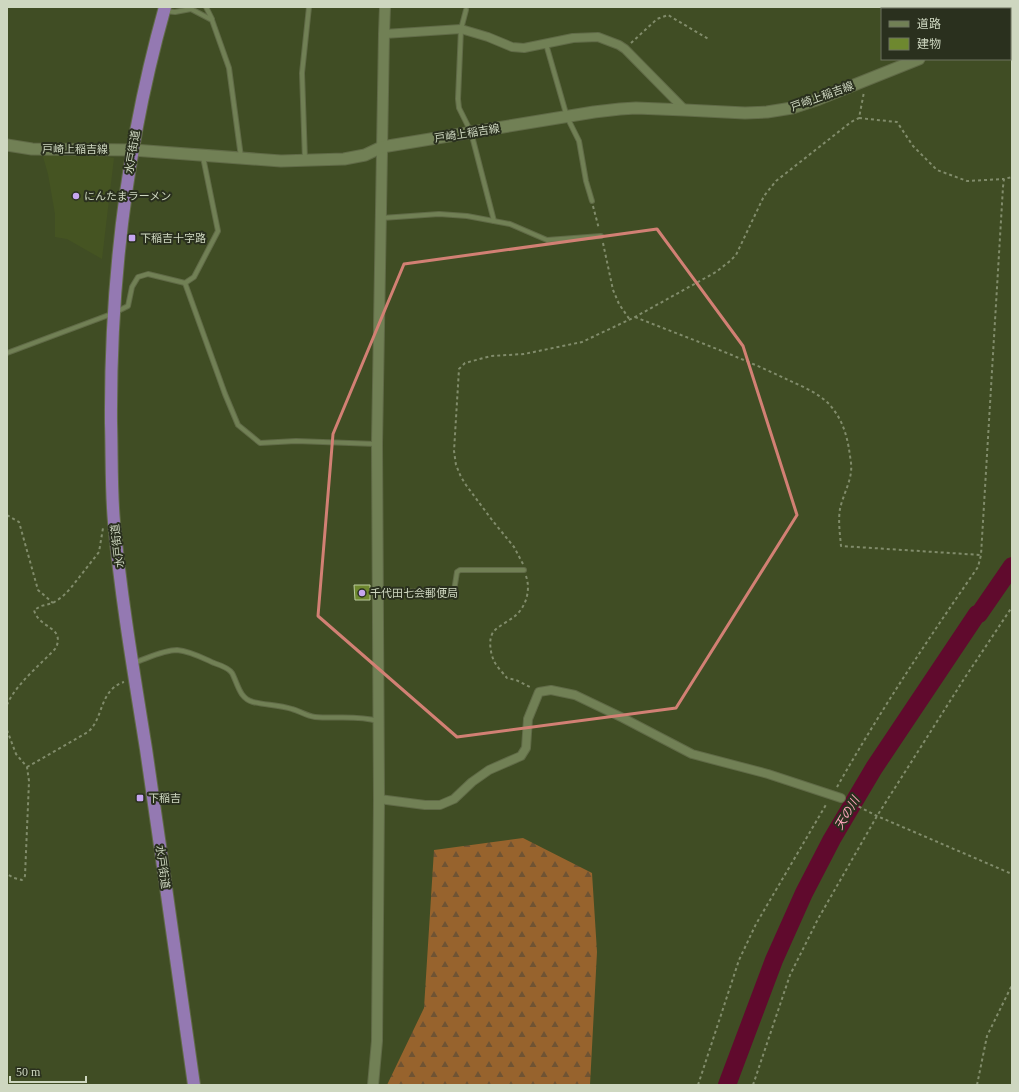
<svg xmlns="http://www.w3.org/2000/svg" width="1019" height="1092" viewBox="0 0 1019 1092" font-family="'Times New Roman','Noto Sans JP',serif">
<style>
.built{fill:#455422}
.forest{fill:url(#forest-firs)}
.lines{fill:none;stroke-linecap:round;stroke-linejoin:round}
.river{stroke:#600a2d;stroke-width:18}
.building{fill:#6e882f;stroke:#bbcb9d}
.service-casing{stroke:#606a47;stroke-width:6}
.minor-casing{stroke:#606a47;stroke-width:10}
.tertiary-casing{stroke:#606a47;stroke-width:12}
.secondary-casing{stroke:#606a47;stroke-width:13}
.trunk-casing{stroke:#606a47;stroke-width:14}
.path{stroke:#818c6b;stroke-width:2;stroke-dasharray:3 3;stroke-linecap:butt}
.service{stroke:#718055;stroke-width:4}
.minor{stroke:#718055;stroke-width:8}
.tertiary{stroke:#718055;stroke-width:10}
.secondary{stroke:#718055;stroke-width:11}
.trunk{stroke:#9479b2;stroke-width:12}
.marked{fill:none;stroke:#d28074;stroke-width:3;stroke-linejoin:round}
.poi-dot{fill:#c6a6f0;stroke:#2a301e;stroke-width:1.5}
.labels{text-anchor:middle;stroke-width:4;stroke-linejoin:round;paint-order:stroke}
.street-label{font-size:11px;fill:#ced7c0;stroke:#2a301e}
.poi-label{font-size:11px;fill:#ced7c0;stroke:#2a301e;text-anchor:start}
.water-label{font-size:12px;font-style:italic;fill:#ffa6bc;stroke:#2a301e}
</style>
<defs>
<pattern id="forest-firs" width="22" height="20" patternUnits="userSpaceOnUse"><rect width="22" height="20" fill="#97632d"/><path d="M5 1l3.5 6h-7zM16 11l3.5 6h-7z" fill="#6f5333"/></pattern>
</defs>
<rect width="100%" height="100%" fill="#404d24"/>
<polygon class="built" points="42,153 95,155 114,158 102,259 67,239 55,237 55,214 48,174"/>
<polygon class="forest" points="523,838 592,873 597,952 590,1085 387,1085 424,1008 434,850"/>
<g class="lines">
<polyline class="river" points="727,1085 774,960 804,893 832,839 874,768 977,614 979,614 1012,566"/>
</g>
<polygon class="building" points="354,585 370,585 370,600 355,600"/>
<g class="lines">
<defs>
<g id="service">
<polyline points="206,7 212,19"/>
<polyline points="466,10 461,29 458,99 459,108 471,132 494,221"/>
<polyline points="165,11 175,12 191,9 212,20 229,68 241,157"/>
<polyline points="546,44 567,117 579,141 586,181 592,201"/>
<polyline points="305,160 302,73 309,7"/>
<polyline points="382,218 439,214 467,216 510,224 547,240 601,236"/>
<polyline points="185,283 225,394 238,425 260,443 296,441 376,444"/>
<polyline points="7,353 114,313 128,306 132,287 138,277 148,274 185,283 194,277 218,231 203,157"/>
<polyline points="378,592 454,591 457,572 460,570 524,570"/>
<path d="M133 663C146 659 163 650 177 650 190 651 203 658 214 663 220 665 229 668 232 673 238 684 239 698 253 702 266 705 279 705 292 709 300 711 306 716 315 717 336 719 357 715 378 721"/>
</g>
<g id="minor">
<polyline points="384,34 461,29 488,37 512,47 524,48 573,38 598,37 619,45 625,49 685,110"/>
<polyline points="379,799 425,805 440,805 454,799 472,782 489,770 521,756 526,748 528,719 539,692 551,690 575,695 623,718 692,754 768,774 841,798"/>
</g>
<polyline id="tertiary" points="373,1085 377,1041 379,799 377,444 384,34 385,7"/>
<g id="secondary">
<polyline points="1010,23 1012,22"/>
<polyline points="7,145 32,149 133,150 281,161 344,159 365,155 382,147 594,112 620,109 636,108 685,110 745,113 767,112 792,108 819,99 919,59"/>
</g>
<path id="trunk" d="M165 7C127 142 110 283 111 423 112 456 111 489 114 522 121 598 134 674 146 749 162 861 179 973 194 1085"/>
</defs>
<use href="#service" class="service-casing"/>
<use href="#minor" class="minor-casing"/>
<use href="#tertiary" class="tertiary-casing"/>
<use href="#secondary" class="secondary-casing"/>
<use href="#trunk" class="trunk-casing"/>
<g class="path">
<polyline points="896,9 899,7"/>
<polyline points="631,43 657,19 668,15 710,40"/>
<polyline points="859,118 897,122 913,146 937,170 967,181 1004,179"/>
<polyline points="593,206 599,229"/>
<polyline points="603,243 613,290 619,304 630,320"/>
<path d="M635 317C685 337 736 355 784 378 799 385 817 392 829 404 845 422 848 440 851 463 853 479 843 494 840 509 838 521 840 534 841 546L981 555"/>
<polyline points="7,515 19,522 38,590 53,603"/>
<polyline points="523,564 514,547 492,520 466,485 461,477 456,465 454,451 459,369 465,363 491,356 524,354 582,342 635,317 716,272 730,261 736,255 764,196 776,181 851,122 859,118 864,92"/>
<path d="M526 576C531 590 526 607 515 616 509 621 500 625 494 631 488 638 490 652 494 661 497 667 503 673 507 678L516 680 532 688"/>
<path d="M7 705C15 685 41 664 56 648 65 626 39 629 34 610L41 606 53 603 62 597 70 589 99 552 103 528"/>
<polyline points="7,730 16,754 27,767 29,781 25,876 22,880 14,878 7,874"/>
<path d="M27 767 88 732C104 718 99 690 124 682"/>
<path d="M837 787C880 711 928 639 978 567L981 555 1003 187 1004 179 1012 177"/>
<polyline points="848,801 877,816 1012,874"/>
<polyline points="698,1085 739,960 756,924 827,803"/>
<polyline points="753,1085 790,975 818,919 877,816 964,679 1012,607"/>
<polyline points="977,1085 987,1036 1012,985"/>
</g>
<use href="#service" class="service"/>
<use href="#minor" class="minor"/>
<use href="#tertiary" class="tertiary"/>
<use href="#secondary" class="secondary"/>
<use href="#trunk" class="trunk"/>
</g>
<path class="marked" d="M657 229 743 346 797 515 676 708 457 737 318 616 333 434 404 264Z"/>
<g class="poi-dot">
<circle cx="76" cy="196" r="4"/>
<rect x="128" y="234" width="8" height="8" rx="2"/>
<circle cx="362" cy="593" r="4"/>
<rect x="136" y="794" width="8" height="8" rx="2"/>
</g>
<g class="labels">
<g class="street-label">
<text transform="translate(822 96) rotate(-20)" y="4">戸崎上稲吉線</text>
<text transform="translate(467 133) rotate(-9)" y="4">戸崎上稲吉線</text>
<text x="75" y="153">戸崎上稲吉線</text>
<text transform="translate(132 152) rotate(-81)" y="4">水戸街道</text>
<text transform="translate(117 546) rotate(-97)" y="4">水戸街道</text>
<text transform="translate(163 867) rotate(82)" y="4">水戸街道</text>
</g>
<g class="poi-label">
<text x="84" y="200">にんたまラーメン</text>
<text x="140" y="242">下稲吉十字路</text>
<text x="370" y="597">千代田七会郵便局</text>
<text x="148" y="802">下稲吉</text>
</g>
<g class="water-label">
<text transform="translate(847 813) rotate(-59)" y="4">天の川</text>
</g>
</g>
<rect width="1019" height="1092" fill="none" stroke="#ced7c0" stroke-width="16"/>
<rect x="881" y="8" width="130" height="52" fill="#2a301e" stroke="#6c735f"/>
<rect x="889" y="21" width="20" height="6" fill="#718055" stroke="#6c735f"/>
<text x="917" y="28" font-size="12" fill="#ced7c0">道路</text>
<rect x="889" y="38" width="20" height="12" fill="#6e882f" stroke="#6c735f"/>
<text x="917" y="48" font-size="12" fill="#ced7c0">建物</text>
<path d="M10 1076v6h76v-6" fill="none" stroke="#ced7c0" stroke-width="2"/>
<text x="16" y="1076" font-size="12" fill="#ced7c0" stroke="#2a301e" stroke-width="3" paint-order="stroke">50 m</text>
</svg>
